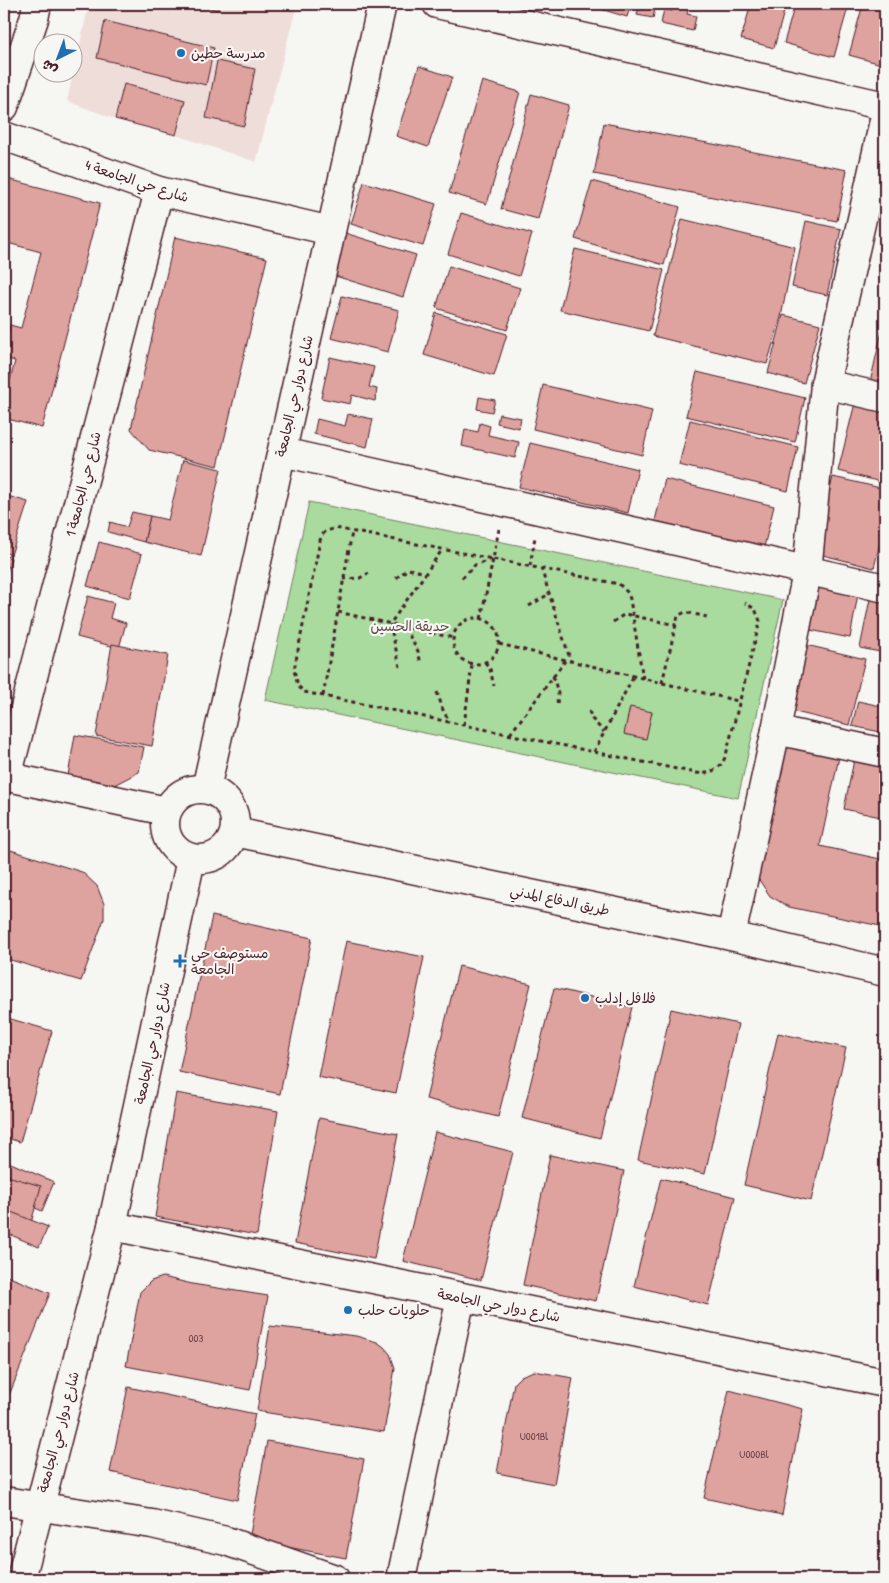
<svg xmlns="http://www.w3.org/2000/svg" width="889" height="1583" viewBox="0 0 889 1583" font-family="'Patrick Hand','Playpen Sans Arabic',sans-serif">
<style>
.built{fill:#efddd9}
.green{fill:#a8db9d;stroke:#797d64}
.building{fill:#dea39f;stroke:#4a1f2b}
.lines{fill:none;stroke-linecap:round;stroke-linejoin:round}
.minor-casing{stroke:#4a1f2b;stroke-width:31}
.path{stroke:#4a1f2b;stroke-width:3;stroke-dasharray:4 4;stroke-linecap:butt}
.minor{stroke:#f6f6f2;stroke-width:28}
.poi-dot{fill:#1f6fb2;stroke:#f6f6f2;stroke-width:2}
.labels{text-anchor:middle;stroke-width:4.5;stroke-linejoin:round;paint-order:stroke}
.number-label{font-size:11px;fill:#6f4048}
.poi-label{font-size:14px;fill:#4a1f2b;stroke:#f6f6f2;text-anchor:start}
.street-label{font-size:14px;fill:#4a1f2b;stroke:#f6f6f2}
.park-label{font-size:14px;fill:#624e48;stroke:#f6f6f2}
</style>
<rect width="100%" height="100%" fill="#f6f6f2"/>
<filter id="ink" filterUnits="userSpaceOnUse"><feTurbulence type="fractalNoise" baseFrequency=".02" numOctaves="2"/><feDisplacementMap in="SourceGraphic" scale="10" xChannelSelector="R" yChannelSelector="G"/><feConvolveMatrix kernelMatrix="1 2 1 2 8 2 1 2 1" color-interpolation-filters="sRGB"/></filter>
<g filter="url(#ink)">
<polygon class="built" points="89,4 297,4 256,162 176,135 115,119 67,101"/>
<polygon class="green" points="309,502 783,600 738,798 265,700"/>
<g class="building">
<polygon points="192,4 219,4 218,10"/>
<polygon points="584,4 631,4 627,17"/>
<polygon points="640,4 656,4 653,18 637,15"/>
<polygon points="673,4 689,4 687,14 696,16 693,31 661,24 664,9 672,11"/>
<polygon points="751,4 786,4 774,48 741,39"/>
<polygon points="795,4 849,4 834,57 784,43"/>
<polygon points="863,4 885,4 885,65 849,55"/>
<polygon points="105,21 214,48 206,85 97,58"/>
<polygon points="217,61 255,69 244,126 206,118"/>
<polygon points="419,66 452,77 428,147 396,136"/>
<polygon points="482,81 520,92 487,204 449,193"/>
<polygon points="124,84 185,100 176,135 115,119"/>
<polygon points="531,94 569,105 538,219 501,209"/>
<polygon points="604,123 847,170 837,221 594,174"/>
<polygon points="4,178 100,203 42,428 4,418 4,404 15,361 4,358 4,351 10,325 21,328 41,252 4,242"/>
<polygon points="592,181 680,207 664,265 575,239"/>
<polygon points="364,182 436,204 423,246 351,224"/>
<polygon points="461,213 532,234 519,276 448,254"/>
<polygon points="682,219 795,247 781,317 767,364 653,336"/>
<polygon points="806,221 841,229 827,295 792,287"/>
<polygon points="345,233 416,255 403,297 332,275"/>
<polygon points="175,237 267,258 218,466 149,450 131,429"/>
<polygon points="575,249 664,270 649,331 560,310"/>
<polygon points="449,266 520,288 507,330 436,308"/>
<polygon points="342,296 399,310 388,352 331,338"/>
<polygon points="436,313 507,334 494,376 424,355"/>
<polygon points="783,315 820,324 804,383 768,373"/>
<polygon points="885,318 885,391 869,387"/>
<polygon points="330,357 374,367 369,387 377,389 375,401 352,395 350,404 321,398"/>
<polygon points="697,372 805,398 795,442 686,416"/>
<polygon points="543,385 652,411 642,455 533,429"/>
<polygon points="479,397 495,400 492,412 477,409"/>
<polygon points="855,403 885,411 885,483 838,471"/>
<polygon points="348,414 373,419 367,447 314,434 317,419 345,426"/>
<polygon points="499,414 521,418 519,428 497,423"/>
<polygon points="690,420 798,447 788,491 679,465"/>
<polygon points="480,423 490,426 488,435 519,442 515,458 462,446 465,429 478,432"/>
<polygon points="530,443 638,469 628,513 519,487"/>
<polygon points="183,460 221,469 201,556 144,542 150,516 168,520"/>
<polygon points="833,477 885,489 885,521 874,568 815,553"/>
<polygon points="665,479 774,506 764,547 655,521"/>
<polygon points="4,495 28,502 11,555 4,552"/>
<polygon points="132,512 150,516 144,542 108,532 110,522 127,527"/>
<polygon points="99,542 142,554 130,598 87,586"/>
<polygon points="4,555 11,558 4,581"/>
<polygon points="819,586 858,594 850,638 810,630"/>
<polygon points="871,594 885,597 885,653 860,648"/>
<polygon points="88,596 114,603 110,618 126,623 119,648 77,637"/>
<polygon points="112,644 168,655 152,746 96,736"/>
<polygon points="802,644 865,659 849,725 787,710"/>
<polygon points="858,701 885,707 885,733 852,726"/>
<polygon points="630,707 652,712 646,739 624,734"/>
<polygon points="75,735 144,747 139,772 114,785 68,776"/>
<polygon points="781,744 839,757 820,846 885,860 885,927 789,907 770,896 757,877"/>
<polygon points="854,760 885,767 885,818 844,809"/>
<polygon points="4,848 82,872 97,886 104,904 104,919 81,981 4,958"/>
<polygon points="212,916 312,938 280,1094 179,1072"/>
<polygon points="346,941 424,957 396,1093 318,1077"/>
<polygon points="459,966 531,984 498,1117 426,1099"/>
<polygon points="554,988 632,1007 600,1138 522,1118"/>
<polygon points="671,1009 738,1024 705,1174 638,1160"/>
<polygon points="4,1017 52,1031 20,1142 4,1137"/>
<polygon points="778,1033 846,1048 811,1201 744,1185"/>
<polygon points="176,1093 278,1111 257,1235 155,1217"/>
<polygon points="319,1118 398,1134 374,1259 295,1243"/>
<polygon points="435,1132 513,1152 481,1280 403,1261"/>
<polygon points="550,1155 624,1171 596,1301 523,1285"/>
<polygon points="4,1160 54,1182 42,1211 4,1194"/>
<polygon points="4,1175 41,1186 28,1234 4,1228"/>
<polygon points="661,1178 735,1197 708,1305 634,1286"/>
<polygon points="4,1209 48,1227 39,1247 4,1232"/>
<polygon points="4,1275 50,1293 4,1408"/>
<polygon points="163,1277 192,1284 268,1296 250,1390 126,1366 140,1292 151,1281"/>
<polygon points="270,1326 356,1336 377,1342 384,1347 390,1354 395,1368 384,1432 257,1411"/>
<polygon points="534,1371 573,1378 554,1484 497,1473 514,1383 521,1376"/>
<polygon points="128,1387 255,1414 237,1500 110,1472"/>
<polygon points="729,1390 803,1409 782,1515 704,1498"/>
<polygon points="267,1441 364,1459 346,1558 249,1540"/>
<polygon points="90,1573 115,1579 88,1579"/>
</g>
<g class="lines">
<defs>
<g id="minor">
<polyline points="437,4 885,106"/>
<polyline points="4,107 34,19 37,4"/>
<polyline points="4,136 159,191 331,231"/>
<polyline points="825,384 885,398"/>
<polyline points="282,452 885,588"/>
<polyline points="776,730 885,753"/>
<polyline points="4,776 166,811"/>
<polyline points="7,777 159,191"/>
<circle cx="200" cy="824" r="35"/>
<polyline points="206,789 382,4"/>
<polyline points="235,832 731,936 885,972"/>
<polyline points="731,936 776,730 807,572 825,384 885,116"/>
<polyline points="112,1226 885,1383"/>
<polyline points="4,1501 152,1524 226,1541 335,1579"/>
<polyline points="21,1579 112,1226 191,859"/>
<polyline points="401,1579 461,1297"/>
</g>
</defs>
<use href="#minor" class="minor-casing"/>
<g class="path">
<polyline points="530,566 535,537"/>
<polyline points="541,568 571,662"/>
<polyline points="396,578 408,569 426,573"/>
<polyline points="462,578 475,565 492,559"/>
<polyline points="343,579 360,578 369,573"/>
<polyline points="529,606 549,594"/>
<polyline points="338,612 454,638"/>
<circle cx="476" cy="641" r="23"/>
<polyline points="481,619 499,529"/>
<polyline points="613,622 625,614 676,625"/>
<polyline points="405,628 418,651 421,664"/>
<polyline points="499,644 738,701"/>
<polyline points="485,662 490,669 494,686"/>
<polyline points="400,667 390,624 442,550"/>
<polyline points="553,676 558,693 557,704"/>
<path d="M643 679 630 599 628 593 619 584 335 528 325 532 321 536 294 670 298 686 304 692 696 773C711 775 721 769 726 755L760 621 755 609 745 603"/>
<polyline points="662,683 678,616 685,612 707,617"/>
<polyline points="437,692 444,713 450,721"/>
<polyline points="323,696 352,532"/>
<polyline points="589,711 592,719 604,732"/>
<polyline points="464,725 472,664"/>
<polyline points="510,734 565,661"/>
<polyline points="594,752 633,677"/>
</g>
<use href="#minor" class="minor"/>
</g>
</g>
<g class="poi-dot">
<circle cx="181" cy="53" r="5"/>
<path d="M177.5 953.5h5v5h5v5h-5v5h-5v-5h-5v-5h5z"/>
<circle cx="585" cy="998" r="5"/>
<circle cx="348" cy="1310" r="5"/>
</g>
<g class="labels">
<g class="number-label">
<text x="196" y="1342">003</text>
<text x="534" y="1440">U001Bl</text>
<text x="754" y="1458">U000Bl</text>
</g>
<g class="poi-label">
<text x="191" y="58">مدرسة حطين</text>
<text x="191" y="958">مستوصف حي<tspan x="191" dy="16">الجامعة</tspan></text>
<text x="595" y="1003">فلافل إدلب</text>
<text x="358" y="1315">حلويات حلب</text>
</g>
<g class="street-label">
<text transform="translate(137 181) rotate(18)" y="5">شارع حي الجامعة 4</text>
<text transform="translate(294 396) rotate(-77)" y="5">شارع دوار حي الجامعة</text>
<text transform="translate(83 484) rotate(-76)" y="5">شارع حي الجامعة 1</text>
<text transform="translate(560 900) rotate(12)" y="5">طريق الدفاع المدني</text>
<text transform="translate(152 1043) rotate(-78)" y="5">شارع دوار حي الجامعة</text>
<text transform="translate(499 1305) rotate(11)" y="5">شارع دوار حي الجامعة</text>
<text transform="translate(58 1432) rotate(-75)" y="5">شارع دوار حي الجامعة</text>
</g>
<g class="park-label">
<text x="410" y="631">حديقة الحسين</text>
</g>
</g>
<rect width="889" height="1583" fill="none" stroke="#f6f6f2" stroke-width="20"/>
<rect x="10" y="10" width="869" height="1563" fill="none" stroke="#4a1f2b" stroke-width="2" filter="url(#ink)"/>
<g transform="translate(58 58) rotate(222)"><circle r="24" fill="#f6f6f2" stroke="#b1a0a2"/>
<path d="M0-4L9 19L0 12L-9 19Z" fill="#1f6fb2"/>
<text y="-8" font-size="14" font-weight="bold" text-anchor="middle" fill="#4a1f2b">ش</text>
</g>
</svg>
